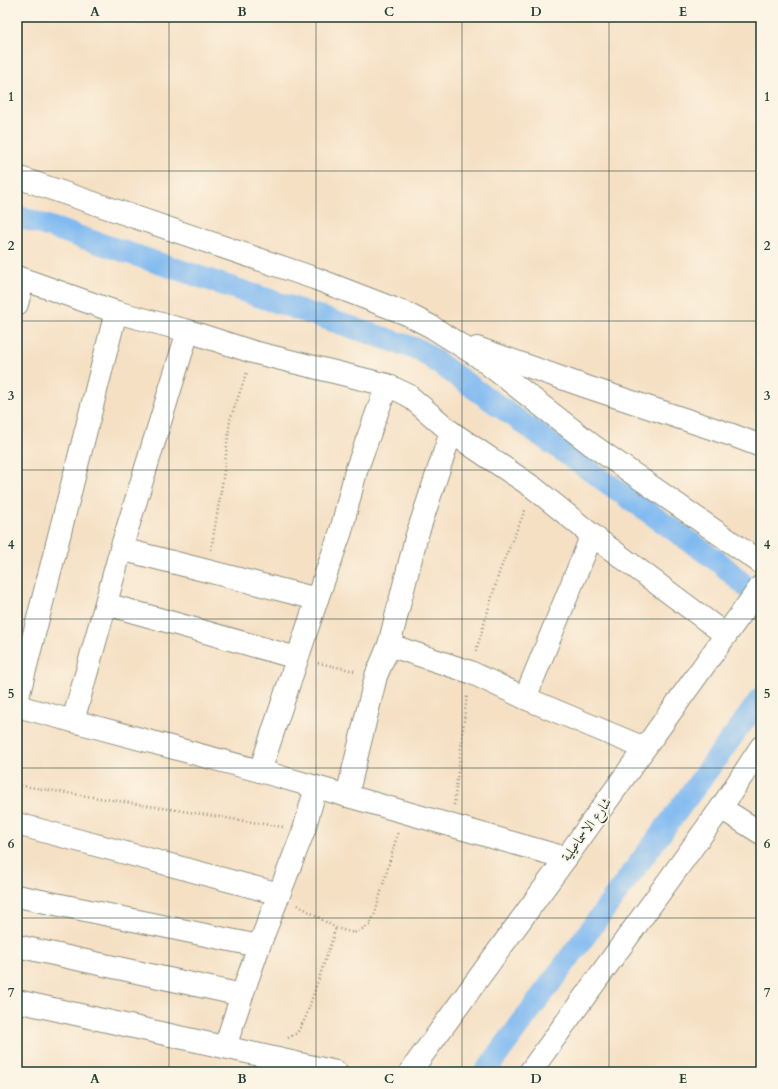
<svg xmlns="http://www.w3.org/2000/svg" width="778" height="1089" viewBox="0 0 778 1089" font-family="Cardo,Amiri,serif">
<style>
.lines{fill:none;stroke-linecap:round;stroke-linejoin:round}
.canal{stroke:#80baf1;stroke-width:22}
.minor-casing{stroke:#8a8e7c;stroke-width:24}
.path{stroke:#8a8e7c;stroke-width:2.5;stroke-dasharray:1 3;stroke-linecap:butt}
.minor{stroke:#fff;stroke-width:22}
.grid{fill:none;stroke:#1f3d34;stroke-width:1;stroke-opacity:0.55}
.labels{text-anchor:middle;stroke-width:3.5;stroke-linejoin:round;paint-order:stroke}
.street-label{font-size:14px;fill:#1f3d34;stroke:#fcf5e5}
.neatline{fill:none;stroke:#1f3d34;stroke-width:1.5}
.grid-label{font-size:13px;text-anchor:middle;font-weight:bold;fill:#1f3d34}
</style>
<rect width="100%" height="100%" fill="#fcf5e5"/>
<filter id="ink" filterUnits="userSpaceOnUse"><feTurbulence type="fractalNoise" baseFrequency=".025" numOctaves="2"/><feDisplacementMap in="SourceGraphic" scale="8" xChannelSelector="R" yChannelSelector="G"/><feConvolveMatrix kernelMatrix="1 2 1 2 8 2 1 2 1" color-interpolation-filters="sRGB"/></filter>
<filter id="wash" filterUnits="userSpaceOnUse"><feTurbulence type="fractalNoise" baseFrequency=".012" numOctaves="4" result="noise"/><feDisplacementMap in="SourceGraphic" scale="16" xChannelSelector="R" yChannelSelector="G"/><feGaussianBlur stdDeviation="0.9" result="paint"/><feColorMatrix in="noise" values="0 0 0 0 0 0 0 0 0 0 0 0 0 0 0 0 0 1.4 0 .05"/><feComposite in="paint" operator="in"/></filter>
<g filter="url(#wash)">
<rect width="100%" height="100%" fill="#f5e0c4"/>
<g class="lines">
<g class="canal">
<polyline points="17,216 420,350 720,563 761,600"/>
<polyline points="485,1072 761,698"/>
</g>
</g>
</g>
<g filter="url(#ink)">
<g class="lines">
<defs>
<g id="minor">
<polyline points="17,177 314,278 407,314 432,327 479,357 592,445 761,563"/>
<polyline points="17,277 116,312 188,331 253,352 387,385 408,395 451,432 534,488 592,535 726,635"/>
<polyline points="17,304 23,280"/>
<polyline points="477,348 587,387 732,435 761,446"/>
<polyline points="121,549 317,599"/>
<polyline points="106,604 297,658"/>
<polyline points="389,645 470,672 525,698 644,748"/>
<polyline points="525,698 592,535"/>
<polyline points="17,701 116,312"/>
<polyline points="17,706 260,771 316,787 566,858"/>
<polyline points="73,721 121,549 188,331"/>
<polyline points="260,771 317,599 341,531 356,471 387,385"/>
<polyline points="347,796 376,676 389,645 416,538 451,432"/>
<polyline points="721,808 761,833"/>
<polyline points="17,824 279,894"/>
<polyline points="17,896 259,946"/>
<polyline points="17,946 242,995"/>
<polyline points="17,1001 336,1072"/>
<polyline points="225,1047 242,995 259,946 304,830 316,787"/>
<polyline points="410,1072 566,858 761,586"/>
<polyline points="530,1072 721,808 761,747"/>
</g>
</defs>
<use href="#minor" class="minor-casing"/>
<g class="path">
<polyline points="211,550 223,479 230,420 247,372"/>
<polyline points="476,651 500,570 526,508"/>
<polyline points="318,663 355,671"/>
<polyline points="17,785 283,827"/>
<polyline points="454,805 467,695"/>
<polyline points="298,905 336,928 354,933 370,925 375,913 398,832"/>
<polyline points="288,1038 297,1033 305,1019 336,928"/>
</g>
<use href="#minor" class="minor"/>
</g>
</g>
<path class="grid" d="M169 17V1072M316 17V1072M462 17V1072M609 17V1072M17 171H761M17 321H761M17 470H761M17 619H761M17 768H761M17 918H761"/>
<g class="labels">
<g class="street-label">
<text transform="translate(586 829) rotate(-54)" y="5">شارع الاسماعيلية</text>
</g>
</g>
<rect width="778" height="1089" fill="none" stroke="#fcf5e5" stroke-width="44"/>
<rect x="22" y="22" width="734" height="1045" class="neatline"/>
<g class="grid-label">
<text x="95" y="16">A</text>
<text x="242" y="16">B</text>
<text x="389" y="16">C</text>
<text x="536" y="16">D</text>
<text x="683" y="16">E</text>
<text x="11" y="101">1</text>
<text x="767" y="101">1</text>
<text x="11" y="250">2</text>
<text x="767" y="250">2</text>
<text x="11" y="400">3</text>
<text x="767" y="400">3</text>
<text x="11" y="549">4</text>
<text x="767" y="549">4</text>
<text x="11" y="698">5</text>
<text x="767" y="698">5</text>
<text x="11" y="848">6</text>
<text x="767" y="848">6</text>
<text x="11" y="997">7</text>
<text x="767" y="997">7</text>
<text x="95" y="1083">A</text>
<text x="242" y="1083">B</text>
<text x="389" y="1083">C</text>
<text x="536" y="1083">D</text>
<text x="683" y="1083">E</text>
</g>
</svg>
